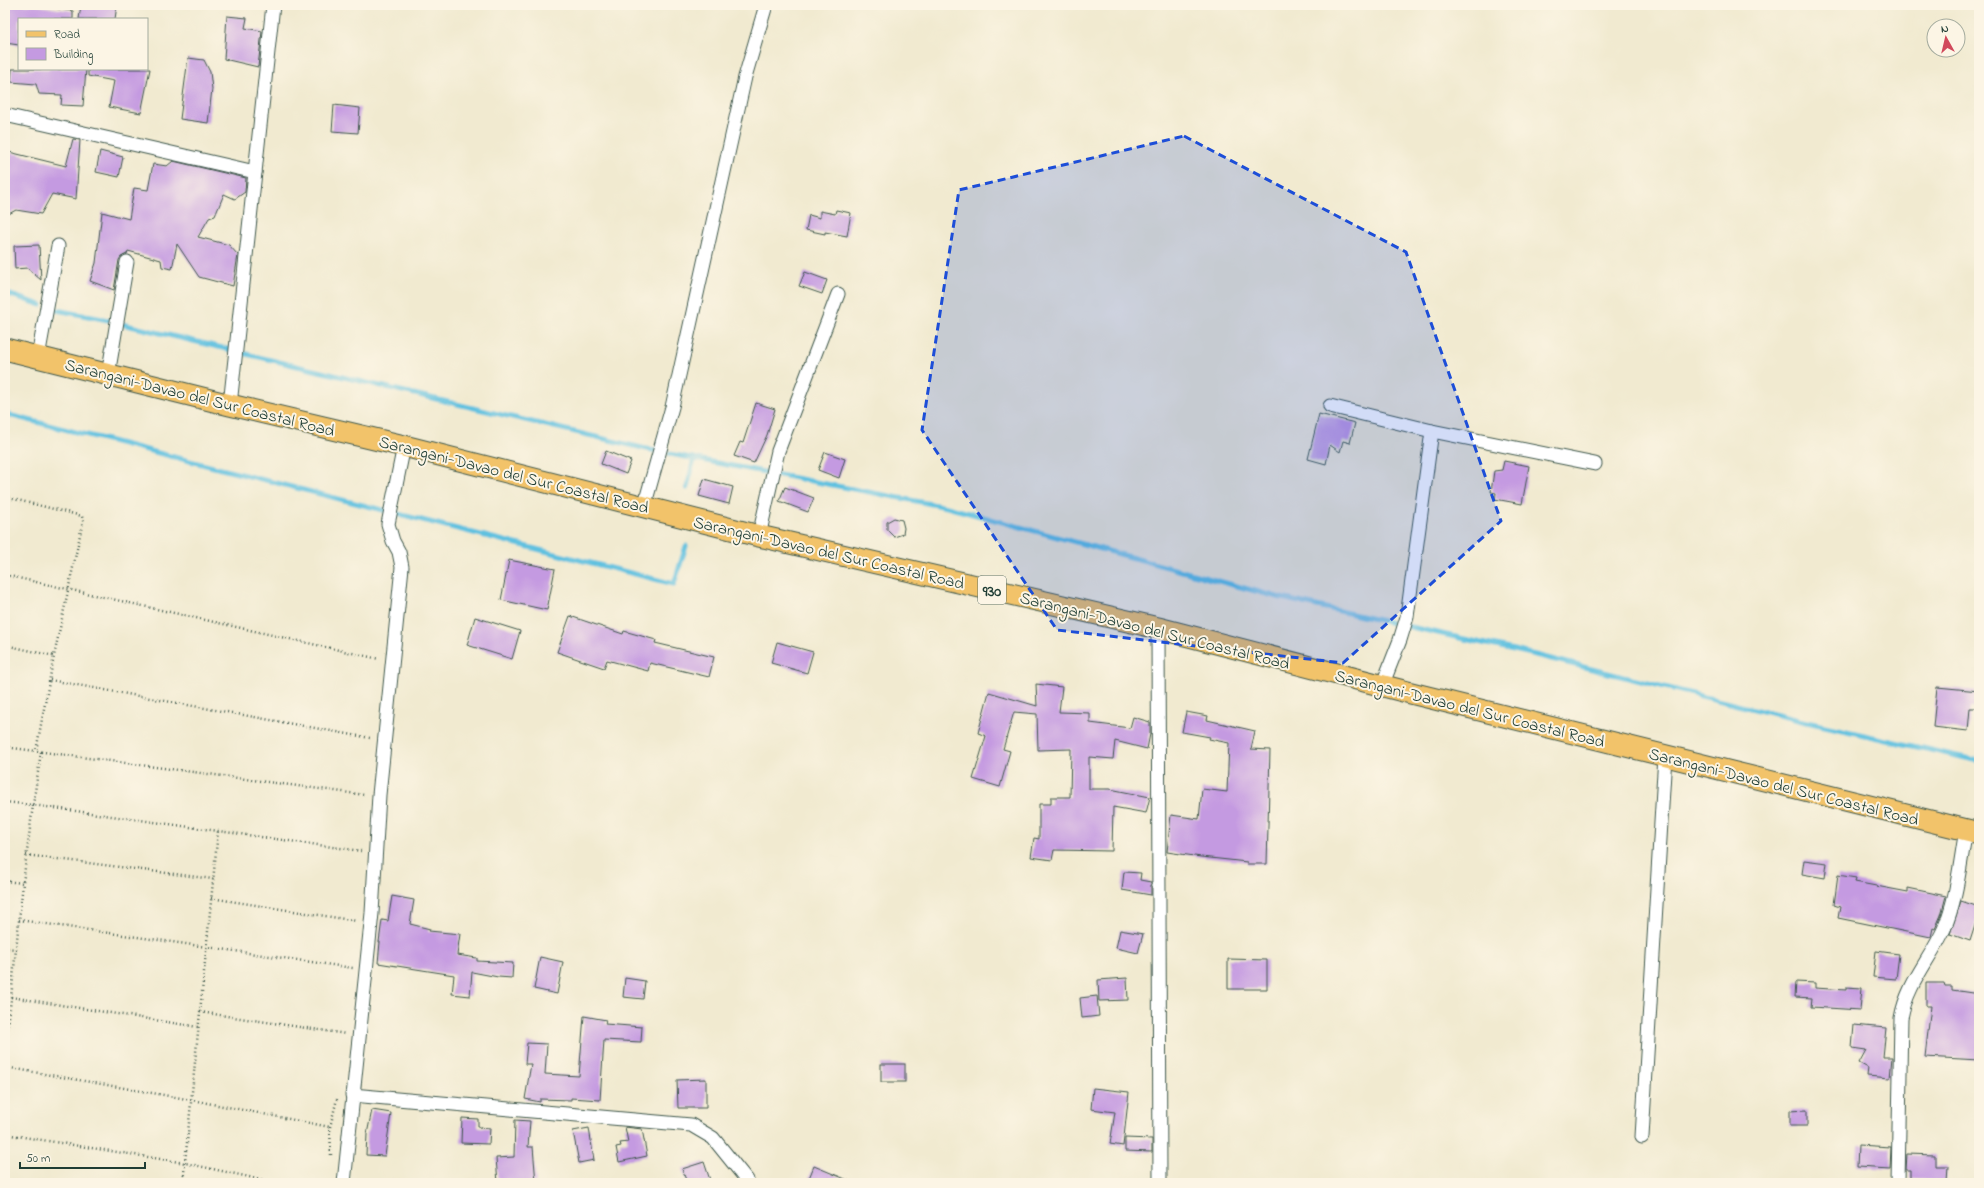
<svg xmlns="http://www.w3.org/2000/svg" width="1984" height="1188" viewBox="0 0 1984 1188" font-family="'Indie Flower',sans-serif">
<style>
.lines{fill:none;stroke-linecap:round;stroke-linejoin:round}
.stream{stroke:#61c1e0;stroke-width:5}
.building{fill:#c49ae1}
.street-casing{stroke:#3e574b;stroke-width:15}
.primary-casing{stroke:#3e574b;stroke-width:23}
.path{stroke:#3e574b;stroke-width:2.5;stroke-dasharray:1 3;stroke-linecap:butt}
.street{stroke:#fff;stroke-width:13}
.primary{stroke:#f2c36a;stroke-width:21}
.marked{fill:#1d4ed8;fill-opacity:0.2;stroke:#1d4ed8;stroke-width:3;stroke-dasharray:8 5;stroke-linejoin:round}
.labels{text-anchor:middle;stroke-width:4;stroke-linejoin:round;paint-order:stroke}
.shield{fill:#fcf5e5;stroke:#617469;stroke-width:1}
.shield-label{font-size:16px;font-weight:bold;fill:#1f3d34}
.street-label{font-size:17px;fill:#1f3d34;stroke:#fcf5e5}
</style>
<rect width="100%" height="100%" fill="#fcf5e5"/>
<filter id="ink" filterUnits="userSpaceOnUse"><feTurbulence type="fractalNoise" baseFrequency=".025" numOctaves="2"/><feDisplacementMap in="SourceGraphic" scale="8" xChannelSelector="R" yChannelSelector="G"/><feConvolveMatrix kernelMatrix="1 2 1 2 8 2 1 2 1" color-interpolation-filters="sRGB"/></filter>
<filter id="wash" filterUnits="userSpaceOnUse"><feTurbulence type="fractalNoise" baseFrequency=".012" numOctaves="4" result="noise"/><feDisplacementMap in="SourceGraphic" scale="16" xChannelSelector="R" yChannelSelector="G"/><feGaussianBlur stdDeviation="0.9" result="paint"/><feColorMatrix in="noise" values="0 0 0 0 0 0 0 0 0 0 0 0 0 0 0 0 0 1.4 0 .05"/><feComposite in="paint" operator="in"/></filter>
<g filter="url(#wash)">
<rect width="100%" height="100%" fill="#f1ead0"/>
<g class="lines">
<g class="stream">
<polyline points="5,293 41,305"/>
<polyline points="52,309 108,320"/>
<polyline points="122,324 231,350"/>
<polyline points="242,353 655,451"/>
<polyline points="5,414 674,584 686,546"/>
<polyline points="670,454 947,507 1281,598 1527,653 1798,720 1979,761"/>
<polyline points="687,488 694,458"/>
</g>
</g>
<g id="blocks">
<g class="building">
<polygon points="6,5 33,5 73,11 73,19 19,19 19,45 5,43"/>
<polygon points="81,5 117,5 115,19 79,19"/>
<polygon points="227,16 247,18 245,28 262,31 258,67 224,59"/>
<polygon points="188,58 204,60 210,72 212,89 208,123 180,119"/>
<polygon points="12,69 86,69 83,106 61,105 62,95 39,94 36,84 11,82"/>
<polygon points="88,69 150,69 141,113 109,107 114,81 88,76"/>
<polygon points="334,105 360,108 358,133 332,131"/>
<polygon points="73,139 80,140 76,199 52,194 41,214 16,210 5,216 5,151 66,166"/>
<polygon points="100,151 123,157 119,177 96,172"/>
<polygon points="173,161 246,178 245,192 235,199 224,194 215,216 209,218 198,237 229,245 238,255 233,286 199,277 177,244 172,269 162,267 161,260 128,251 127,254 121,257 119,260 114,290 90,281 96,263 102,212 129,219 134,188 148,190 153,164 167,166"/>
<polygon points="836,210 851,213 847,236 825,232 825,234 806,230 809,215 820,218 820,211 835,214"/>
<polygon points="39,245 41,280 27,268 15,269 14,246"/>
<polygon points="805,272 827,280 822,294 799,286"/>
<polygon points="756,403 775,409 767,435 754,463 734,456 740,442 743,443"/>
<polygon points="1319,414 1355,423 1350,443 1343,441 1340,452 1330,445 1326,464 1308,459"/>
<polygon points="606,451 631,461 626,474 601,464"/>
<polygon points="825,452 845,459 839,478 818,470"/>
<polygon points="1504,461 1529,466 1522,504 1495,499 1496,493 1491,492 1494,471 1502,470"/>
<polygon points="704,479 733,487 729,504 699,496"/>
<polygon points="785,487 814,498 808,512 779,501"/>
<polygon points="894,518 902,520 904,528 903,534 894,537 887,530 887,522"/>
<polygon points="509,560 555,569 547,610 501,600"/>
<polygon points="570,616 623,634 624,631 656,640 655,643 714,657 709,677 650,663 648,671 607,660 604,668 557,652"/>
<polygon points="475,617 520,631 512,659 467,645"/>
<polygon points="777,642 813,652 807,673 771,663"/>
<polygon points="1036,684 1062,687 1059,712 1090,713 1090,723 1130,728 1133,717 1150,722 1150,734 1147,749 1115,741 1113,759 1089,757 1089,789 1110,789 1150,797 1146,813 1113,807 1112,851 1054,850 1052,860 1031,857 1034,838 1039,839 1039,804 1051,804 1051,797 1070,797 1071,749 1038,750 1037,714 1014,712 1003,749 1010,751 1000,787 973,779 986,736 978,733 989,692 1037,706"/>
<polygon points="1937,687 1979,691 1979,708 1970,708 1968,731 1933,727"/>
<polygon points="1186,712 1208,716 1207,720 1255,731 1251,749 1270,750 1267,864 1247,864 1247,862 1201,857 1167,852 1171,815 1199,819 1202,789 1227,792 1229,743 1209,739 1210,737 1182,732"/>
<polygon points="1804,860 1827,863 1825,878 1802,874"/>
<polygon points="1124,872 1141,873 1140,880 1151,882 1151,895 1122,890"/>
<polygon points="1838,875 1856,878 1855,882 1908,892 1908,888 1946,896 1941,915 1935,929 1933,928 1931,937 1838,918 1840,907 1834,905"/>
<polygon points="392,896 414,900 410,924 430,929 429,931 460,934 457,955 477,958 477,961 513,963 512,978 498,977 472,972 470,996 452,994 454,975 378,963 380,942 379,942 382,920 388,921"/>
<polygon points="1961,901 1979,907 1979,913 1970,941 1950,934"/>
<polygon points="1120,930 1143,934 1138,953 1116,948"/>
<polygon points="1876,951 1899,954 1896,979 1873,977"/>
<polygon points="540,957 563,962 557,994 534,989"/>
<polygon points="1228,959 1267,960 1267,989 1228,989"/>
<polygon points="625,978 645,981 643,999 623,997"/>
<polygon points="1127,978 1128,1000 1099,1001 1098,980"/>
<polygon points="1796,982 1815,983 1815,988 1846,990 1846,987 1862,988 1860,1010 1811,1007 1812,998 1795,997"/>
<polygon points="1926,983 1944,983 1945,986 1952,986 1952,990 1979,994 1979,1060 1925,1057 1931,1006 1926,1006"/>
<polygon points="1097,996 1099,1016 1082,1018 1080,998"/>
<polygon points="584,1016 606,1020 605,1024 642,1027 641,1042 604,1040 600,1100 571,1098 571,1100 540,1099 540,1102 525,1099 531,1064 525,1064 527,1043 547,1044 545,1074 579,1076"/>
<polygon points="1854,1025 1886,1028 1883,1057 1892,1057 1890,1078 1867,1076 1868,1068 1859,1063 1866,1050 1852,1048"/>
<rect x="881" y="1064" width="24" height="18"/>
<polygon points="706,1079 706,1108 678,1108 677,1080"/>
<polygon points="1093,1088 1129,1092 1123,1146 1110,1144 1115,1112 1091,1109"/>
<polygon points="372,1110 391,1113 385,1156 366,1155 367,1134"/>
<polygon points="1807,1110 1807,1126 1790,1126 1790,1111"/>
<polygon points="462,1118 478,1119 478,1127 490,1128 489,1144 461,1143"/>
<polygon points="515,1120 530,1121 528,1147 533,1147 536,1183 498,1183 496,1158 514,1157"/>
<polygon points="625,1127 642,1129 647,1156 619,1162 616,1147 621,1146 620,1143 628,1142"/>
<polygon points="589,1128 594,1160 579,1163 573,1131"/>
<polygon points="1125,1138 1152,1139 1152,1152 1125,1151"/>
<polygon points="1858,1145 1891,1147 1890,1169 1857,1167"/>
<polygon points="1907,1154 1936,1155 1936,1167 1947,1167 1946,1181 1910,1179 1910,1170 1906,1170"/>
<polygon points="704,1162 711,1183 687,1183 682,1169"/>
<polygon points="814,1166 855,1183 807,1183"/>
</g>
</g>
</g>
<g filter="url(#ink)">
<use href="#blocks" fill-opacity="0" stroke="#3e574b" stroke-width="1"/>
<g class="lines">
<defs>
<g id="street">
<polyline points="5,115 255,172"/>
<polyline points="38,357 58,246"/>
<polyline points="108,375 127,262"/>
<polyline points="230,405 273,5"/>
<polyline points="1330,406 1432,431 1595,464"/>
<polyline points="644,507 672,407 745,77 766,5"/>
<polyline points="759,536 778,451 838,294"/>
<polyline points="1158,628 1160,1183"/>
<polyline points="1382,686 1400,640 1407,617 1432,431"/>
<polyline points="352,1095 691,1125 713,1138 747,1180"/>
<polyline points="1642,1137 1665,756"/>
<polyline points="344,1183 372,913 379,795 402,567 399,552 393,541 388,524 404,446"/>
<path d="M1898 1183 1901 1018C1907 984 1930 960 1944 929 1957 899 1960 863 1966 830"/>
</g>
<polyline id="primary" points="5,349 230,405 404,446 759,536 1158,628 1411,693 1979,833"/>
</defs>
<use href="#street" class="street-casing"/>
<use href="#primary" class="primary-casing"/>
<g class="path">
<polyline points="5,497 82,516 83,521 54,656"/>
<polyline points="5,575 379,659"/>
<polyline points="5,645 54,656 36,751 365,795"/>
<polyline points="50,680 370,738"/>
<polyline points="5,747 36,751"/>
<polyline points="41,752 33,805 361,851"/>
<polyline points="5,802 33,805 23,883"/>
<polyline points="26,855 213,879"/>
<polyline points="5,881 23,883 16,949 5,948"/>
<polyline points="211,898 357,921"/>
<polyline points="19,920 353,968"/>
<polyline points="11,997 198,1027"/>
<polyline points="200,1012 346,1034"/>
<polyline points="5,1057 16,949"/>
<polyline points="5,1067 192,1100 330,1127"/>
<polyline points="5,1134 185,1163 277,1183"/>
<polyline points="331,1155 330,1127 337,1099"/>
<polyline points="183,1183 218,831"/>
</g>
<use href="#street" class="street"/>
<use href="#primary" class="primary"/>
</g>
</g>
<path class="marked" d="M1184 136 1406 252 1501 521 1343 663 1057 630 922 430 959 190Z"/>
<g class="labels">
<rect class="shield" x="978" y="576" width="28" height="28" rx="3"/>
<g class="shield-label">
<text x="992" y="596">930</text>
</g>
<g class="street-label">
<text transform="translate(200 397) rotate(14)" y="6">Sarangani-Davao del Sur Coastal Road</text>
<text transform="translate(514 474) rotate(14)" y="6">Sarangani-Davao del Sur Coastal Road</text>
<text transform="translate(829 552) rotate(13)" y="6">Sarangani-Davao del Sur Coastal Road</text>
<text transform="translate(1155 630) rotate(14)" y="6">Sarangani-Davao del Sur Coastal Road</text>
<text transform="translate(1470 708) rotate(14)" y="6">Sarangani-Davao del Sur Coastal Road</text>
<text transform="translate(1784 786) rotate(14)" y="6">Sarangani-Davao del Sur Coastal Road</text>
</g>
</g>
<rect width="1984" height="1188" fill="none" stroke="#fcf5e5" stroke-width="20"/>
<rect x="18" y="18" width="130" height="52" fill="#fcf5e5" stroke="#a4ab9e"/>
<rect x="26" y="31" width="20" height="6" fill="#f2c36a" stroke="#a4ab9e"/>
<text x="54" y="38" font-size="12" fill="#1f3d34">Road</text>
<rect x="26" y="48" width="20" height="12" fill="#c49ae1" stroke="#a4ab9e"/>
<text x="54" y="58" font-size="12" fill="#1f3d34">Building</text>
<g transform="translate(1946 38) rotate(352)"><circle r="19" fill="#fcf5e5" stroke="#a4ab9e"/>
<path d="M0-3L7 15L0 10L-7 15Z" fill="#d1495b"/>
<text y="-6" font-size="11" font-weight="bold" text-anchor="middle" fill="#1f3d34">N</text>
</g>
<path d="M20 1162v6h125v-6" fill="none" stroke="#1f3d34" stroke-width="2"/>
<text x="26" y="1162" font-size="12" fill="#1f3d34" stroke="#fcf5e5" stroke-width="3" paint-order="stroke">50 m</text>
</svg>
